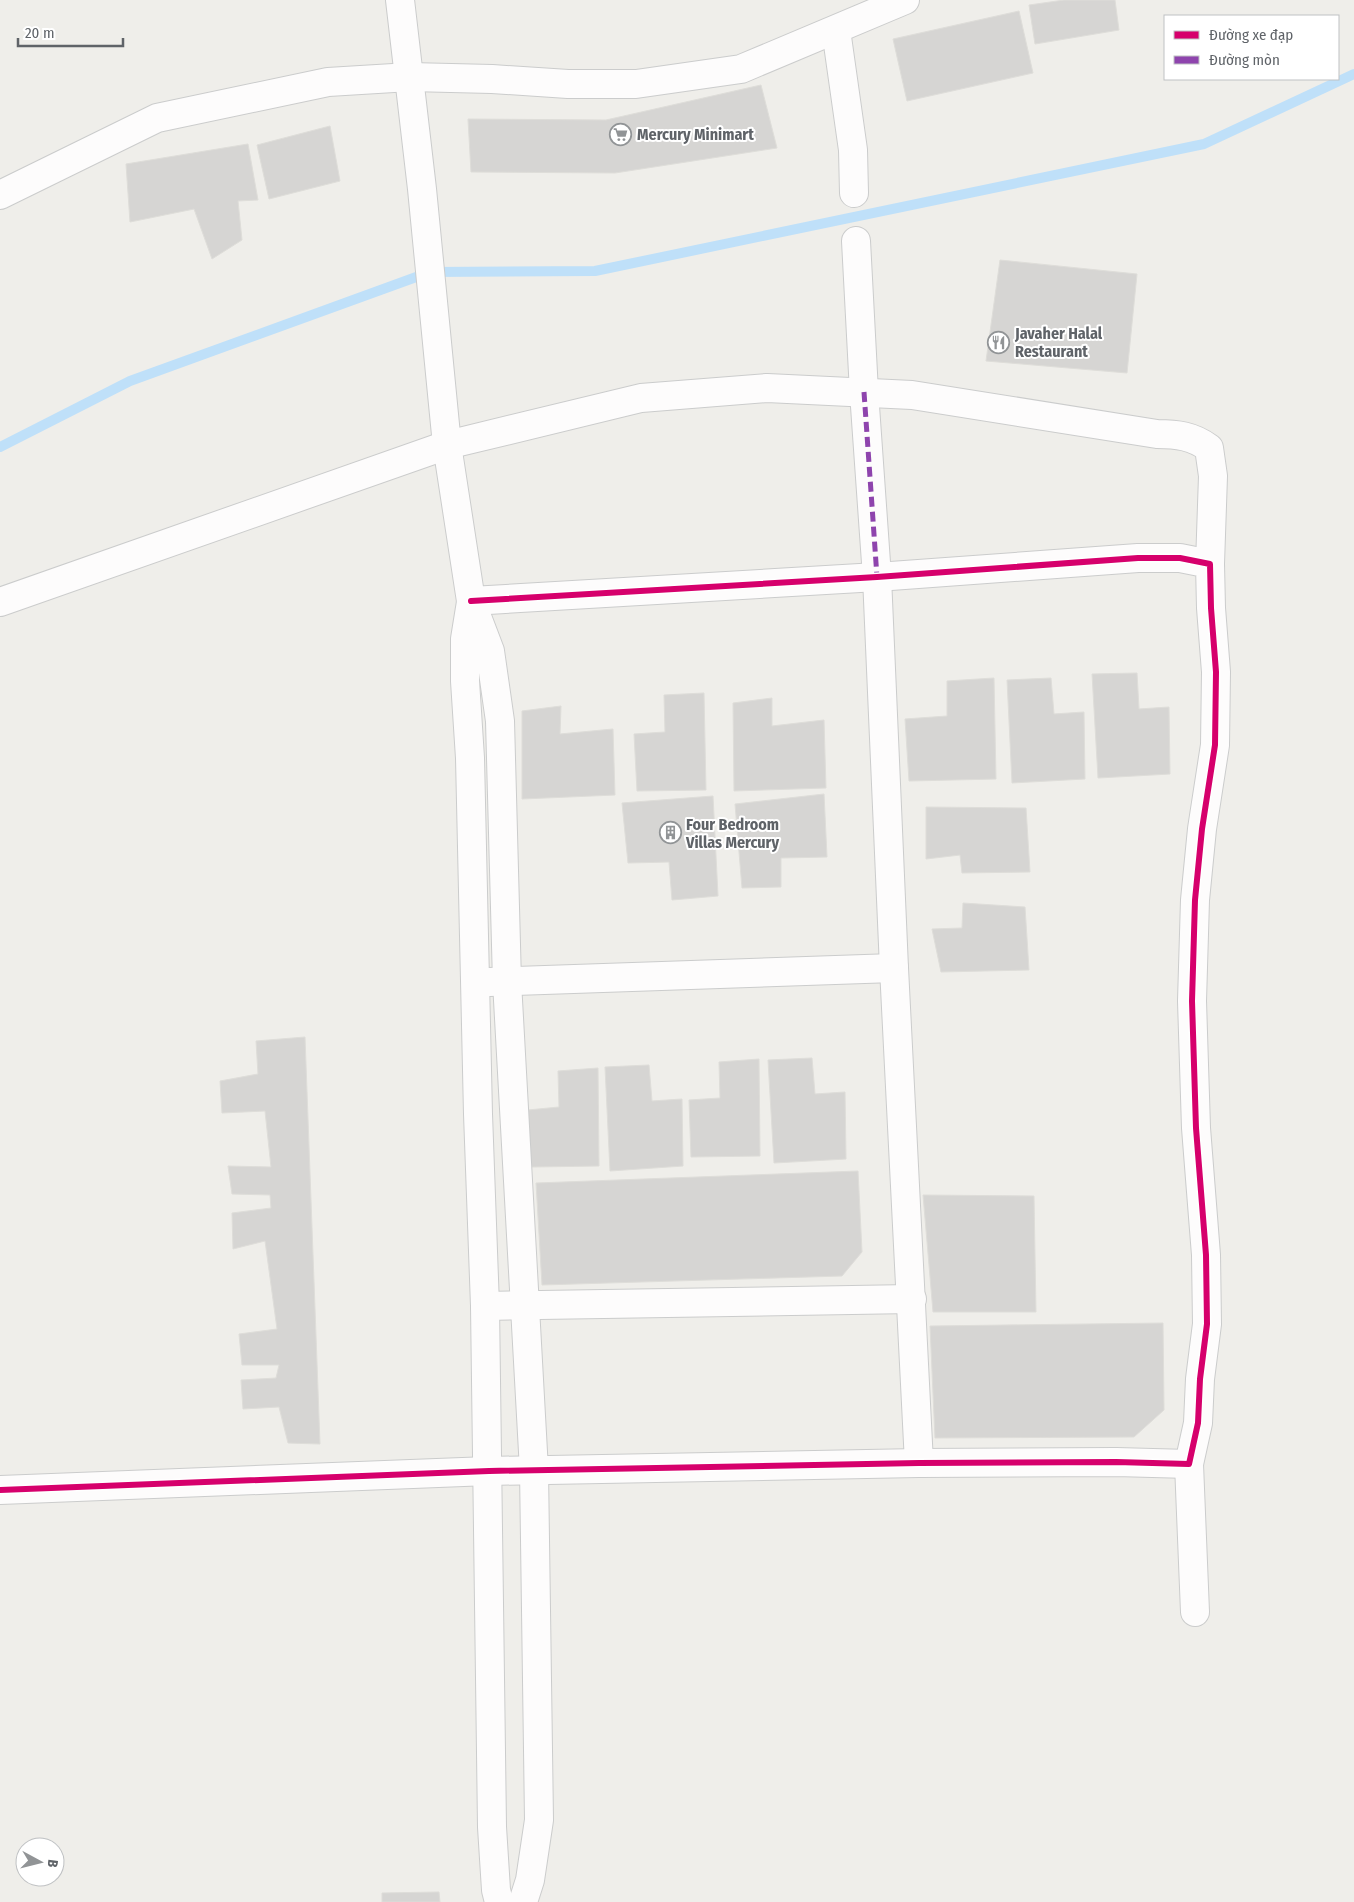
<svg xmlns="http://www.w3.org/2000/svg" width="1354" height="1902" viewBox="0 0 1354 1902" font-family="'Fira Sans Condensed',sans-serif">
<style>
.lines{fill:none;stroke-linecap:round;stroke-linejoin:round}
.stream{stroke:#bfe0f9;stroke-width:10}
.building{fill:#d6d5d3;stroke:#deddd9}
.street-casing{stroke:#cbcccc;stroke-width:30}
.street{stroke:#fdfcfc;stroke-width:28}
.quiet{stroke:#8e44ad;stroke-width:5;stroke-dasharray:10 5;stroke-linecap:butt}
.cycleway-casing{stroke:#fff;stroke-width:9}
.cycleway{stroke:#d6006c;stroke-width:6}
.labels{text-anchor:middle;stroke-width:4;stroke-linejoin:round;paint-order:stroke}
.poi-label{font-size:16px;font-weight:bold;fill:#5f6368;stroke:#fff;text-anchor:start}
</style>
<rect width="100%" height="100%" fill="#efeeea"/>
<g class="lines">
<polyline class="stream" points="0,447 130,381 430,272 595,271 1204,144 1354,74"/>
</g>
<g class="building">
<polygon points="1064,0 1115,0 1119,30 1035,44 1029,5"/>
<polygon points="1019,11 1033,73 907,101 893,39"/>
<polygon points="761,85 777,148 615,173 471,172 468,119 606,120"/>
<polygon points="330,126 340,181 269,199 257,145"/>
<polygon points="248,144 258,200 238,201 242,240 212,259 194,209 130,222 126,164"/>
<polygon points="1000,260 1137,274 1127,373 986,361"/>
<polygon points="1137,673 1139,709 1169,707 1170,774 1098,778 1092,674"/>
<polygon points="994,678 996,779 909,781 905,719 947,716 947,681"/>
<polygon points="1051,678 1054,714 1084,712 1085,779 1012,783 1007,680"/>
<polygon points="704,693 706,790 637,791 634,734 665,732 664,695"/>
<polygon points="772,698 772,726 824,720 826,788 734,791 733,703"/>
<polygon points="561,706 560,734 613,729 615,795 522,799 522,711"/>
<polygon points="824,794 827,857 781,858 781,887 742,888 735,804"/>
<polygon points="713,796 718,896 672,900 669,862 628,863 622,803"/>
<polygon points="926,807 1026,808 1030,872 962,873 960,855 926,859"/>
<polygon points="963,903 1025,907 1029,970 941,972 932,929 962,928"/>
<polygon points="305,1037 320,1444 288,1443 279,1407 243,1409 241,1380 276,1378 279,1365 242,1365 239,1334 277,1329 265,1241 233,1249 232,1213 271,1208 270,1195 232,1194 228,1166 271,1167 265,1111 222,1113 220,1081 258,1074 256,1041"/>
<polygon points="812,1058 815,1094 845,1092 846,1159 774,1163 768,1060"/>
<polygon points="759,1059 760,1156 691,1157 689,1100 720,1098 719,1062"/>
<polygon points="649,1065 652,1101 682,1099 683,1166 610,1171 605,1067"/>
<polygon points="598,1068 599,1166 531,1167 528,1110 559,1107 558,1071"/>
<polygon points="858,1171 862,1252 842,1276 542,1285 536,1183"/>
<polygon points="923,1195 1034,1196 1036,1312 933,1312"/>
<polygon points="1163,1323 1164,1410 1134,1437 935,1438 930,1326"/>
<polygon points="439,1892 440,1902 382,1902 382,1893"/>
</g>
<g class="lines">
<defs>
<g id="street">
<polyline points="400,0 422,189 447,445 471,601 490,651 500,721 507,982 534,1470 539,1820 530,1880 523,1902"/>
<polyline points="836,30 853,150 854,193"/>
<polyline points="0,195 157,118 328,82 410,77 492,79 568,84 636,84 741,69 905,0"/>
<polyline points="856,241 864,392 877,577 894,968 919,1463"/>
<path d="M0 602 447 445 641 398 767 388 912 395 1157 434C1177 434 1193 436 1209 448L1213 476 1210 564"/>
<polyline points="471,602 465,639 465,681 470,758 478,1114 485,1306 492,1827 496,1890 499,1902"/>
<polyline points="489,982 894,968"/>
<polyline points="485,1306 912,1299"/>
<polyline points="1189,1464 1195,1612"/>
<polyline points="0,1490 489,1471 919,1463 1116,1462 1189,1464 1198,1423 1200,1379 1207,1324 1206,1255 1196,1128 1192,1001 1195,900 1202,829 1215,745 1216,672 1211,608 1210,564 1180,558 1138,558 877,577 471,601"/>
</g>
</defs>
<use href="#street" class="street-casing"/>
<use href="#street" class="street"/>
<polyline class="quiet" points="864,392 877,577"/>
<defs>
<polyline id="cycleway" points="0,1490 489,1471 919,1463 1116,1462 1189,1464 1198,1423 1200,1379 1207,1324 1206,1255 1196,1128 1192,1001 1195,900 1202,829 1215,745 1216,672 1211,608 1210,564 1180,558 1138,558 877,577 471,601"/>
</defs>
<use href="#cycleway" class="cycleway-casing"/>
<use href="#cycleway" class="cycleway"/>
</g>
<defs>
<symbol id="supermarket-ring" viewBox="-11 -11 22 22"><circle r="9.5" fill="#fff" stroke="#919496" stroke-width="1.5"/><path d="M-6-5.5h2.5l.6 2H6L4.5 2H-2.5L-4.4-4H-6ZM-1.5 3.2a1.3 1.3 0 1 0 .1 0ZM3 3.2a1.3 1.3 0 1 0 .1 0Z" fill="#919496"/></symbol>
<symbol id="restaurant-ring" viewBox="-11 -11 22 22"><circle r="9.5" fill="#fff" stroke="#919496" stroke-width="1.5"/><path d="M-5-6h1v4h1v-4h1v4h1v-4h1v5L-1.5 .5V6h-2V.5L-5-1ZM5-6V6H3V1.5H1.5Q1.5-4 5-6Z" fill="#919496"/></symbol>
<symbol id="building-ring" viewBox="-11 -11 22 22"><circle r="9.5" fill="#fff" stroke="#919496" stroke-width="1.5"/><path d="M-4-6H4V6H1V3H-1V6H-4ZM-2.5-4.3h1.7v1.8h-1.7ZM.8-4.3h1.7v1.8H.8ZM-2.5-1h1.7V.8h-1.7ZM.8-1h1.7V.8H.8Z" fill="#919496"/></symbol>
</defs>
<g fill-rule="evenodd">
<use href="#supermarket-ring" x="608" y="122" width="25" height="25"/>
<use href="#restaurant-ring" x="986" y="330" width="25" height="25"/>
<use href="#building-ring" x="658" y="820" width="25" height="25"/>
</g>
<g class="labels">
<g class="poi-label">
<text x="637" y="140">Mercury Minimart</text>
<text x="1015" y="339">Javaher Halal<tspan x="1015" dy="18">Restaurant</tspan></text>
<text x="686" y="830">Four Bedroom<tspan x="686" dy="18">Villas Mercury</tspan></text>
</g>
</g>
<rect x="1164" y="15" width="175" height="65" fill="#ffffff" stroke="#bfc1c3"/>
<rect x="1174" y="31" width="25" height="8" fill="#d6006c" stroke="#bfc1c3"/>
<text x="1209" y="40" font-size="15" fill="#5f6368">Đường xe đạp</text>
<rect x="1174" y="56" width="25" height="8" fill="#8e44ad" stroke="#bfc1c3"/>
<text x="1209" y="65" font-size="15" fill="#5f6368">Đường mòn</text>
<g transform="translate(40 1862) rotate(97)"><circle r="24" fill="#ffffff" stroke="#bfc1c3"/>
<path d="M0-4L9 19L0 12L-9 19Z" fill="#919496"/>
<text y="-8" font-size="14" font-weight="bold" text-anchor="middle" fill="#5f6368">B</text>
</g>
<path d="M18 38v8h105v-8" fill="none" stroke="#5f6368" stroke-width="2.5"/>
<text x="25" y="38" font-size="15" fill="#5f6368" stroke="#ffffff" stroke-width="4" paint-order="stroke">20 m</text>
</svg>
